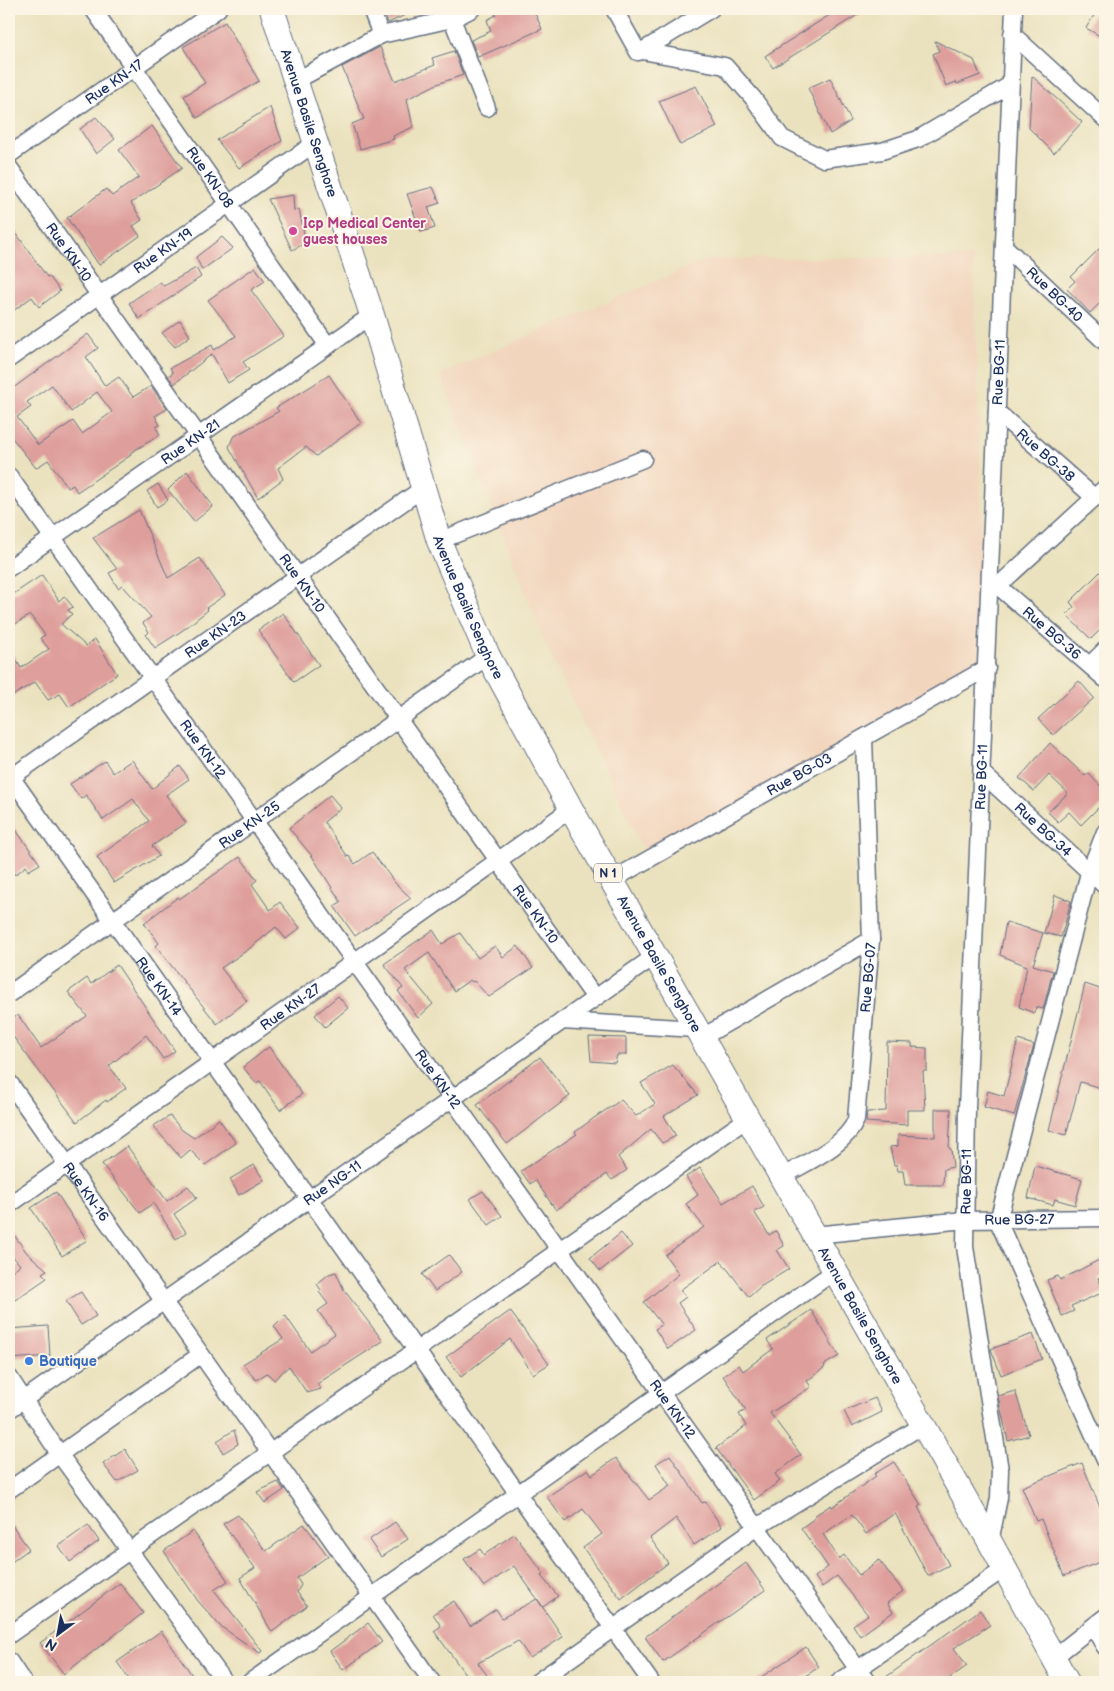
<svg xmlns="http://www.w3.org/2000/svg" width="1114" height="1691" viewBox="0 0 1114 1691" font-family="'Balsamiq Sans',sans-serif">
<style>
.built{fill:#f2d5bd}
.building{fill:#de9e9b;fill-rule:evenodd}
.lines{fill:none;stroke-linecap:round;stroke-linejoin:round}
.minor-casing{stroke:#636e80;stroke-width:19}
.highway-casing{stroke:#636e80;stroke-width:26}
.minor{stroke:#fff;stroke-width:16}
.highway{stroke:#fff;stroke-width:24}
.hotel-dot{fill:#d1479c;stroke:#fcf5e5;stroke-width:2}
.shop-dot{fill:#3f7fe0;stroke:#fcf5e5;stroke-width:2}
.labels{text-anchor:middle;stroke-width:4;stroke-linejoin:round;paint-order:stroke}
.shield{fill:#fcf5e5;stroke:#5e6a86;stroke-width:1}
.shield-label{font-size:12px;font-weight:bold;fill:#1b2f5e}
.street-label{font-size:14px;fill:#1b2f5e;stroke:#fcf5e5}
.hotel-label{font-size:14px;font-weight:bold;fill:#b23c85;stroke:#fcf5e5;text-anchor:start}
.shop-label{font-size:14px;font-weight:bold;fill:#366cbe;stroke:#fcf5e5;text-anchor:start}
</style>
<rect width="100%" height="100%" fill="#fcf5e5"/>
<filter id="ink" filterUnits="userSpaceOnUse"><feTurbulence type="fractalNoise" baseFrequency=".02" numOctaves="2"/><feDisplacementMap in="SourceGraphic" scale="10" xChannelSelector="R" yChannelSelector="G"/><feConvolveMatrix kernelMatrix="1 2 1 2 8 2 1 2 1" color-interpolation-filters="sRGB"/></filter>
<filter id="wash" filterUnits="userSpaceOnUse"><feTurbulence type="fractalNoise" baseFrequency=".0096" numOctaves="4" result="noise"/><feDisplacementMap in="SourceGraphic" scale="20" xChannelSelector="R" yChannelSelector="G"/><feGaussianBlur stdDeviation="1.12" result="paint"/><feColorMatrix in="noise" values="0 0 0 0 0 0 0 0 0 0 0 0 0 0 0 0 0 1.4 0 .05"/><feComposite in="paint" operator="in"/></filter>
<g filter="url(#wash)">
<rect width="100%" height="100%" fill="#eae2be"/>
<polygon class="built" points="973,257 987,668 648,859 549,652 440,374 708,259"/>
<g id="blocks">
<g class="building">
<polygon points="382,9 418,9 388,23"/>
<polygon points="493,9 533,9 542,29 478,57 471,40 491,31 487,20 496,15"/>
<polygon points="839,9 867,9 773,68 765,56"/>
<polygon points="1098,9 1105,9 1105,39 1086,28"/>
<polygon points="225,22 259,81 197,118 184,96 205,83 183,47"/>
<polygon points="935,41 974,60 980,75 957,84 956,82 946,86 933,54 939,51"/>
<polygon points="380,47 395,81 435,65 432,58 454,51 463,75 437,84 407,99 413,127 393,136 394,139 360,149 352,124 364,119 342,67"/>
<polygon points="1032,76 1082,122 1054,153 1029,128"/>
<polygon points="830,78 851,121 830,134 808,88"/>
<polygon points="696,86 717,127 680,145 659,101"/>
<polygon points="270,107 282,141 239,168 217,140"/>
<polygon points="96,117 115,139 96,154 80,129"/>
<polygon points="152,126 182,168 131,203 142,220 133,226 140,236 99,265 67,218 106,189 112,196 139,177 119,150"/>
<polygon points="433,187 440,203 428,207 435,228 421,232 407,194"/>
<polygon points="293,195 294,211 299,209 306,243 292,250 268,199"/>
<polygon points="9,223 47,277 49,276 60,291 39,307 32,297 9,314"/>
<polygon points="222,237 233,248 202,270 196,257"/>
<polygon points="1105,243 1105,298 1090,313 1067,289 1075,281 1071,277"/>
<polygon points="255,267 265,281 251,290 284,336 243,362 249,370 228,383 212,354 174,384 168,376 173,373 170,368 212,345 214,350 236,336 208,300"/>
<polygon points="196,268 201,277 139,319 129,303 160,282 164,286"/>
<polygon points="180,320 190,336 175,347 162,333"/>
<path d="M88 334 98 348 86 357 105 386 119 377 133 397 151 386 167 409 155 416 160 425 156 427 160 435 130 453 131 455 77 492 73 485 68 488 48 460 36 468 9 434V391ZM52 385 71 412 97 392 112 412 82 434 73 421 38 445 17 417 31 407 27 402Z"/>
<polygon points="329,375 361,423 316,456 306,447 278,468 283,479 258,498 229,447 233,437 279,411 276,408"/>
<polygon points="187,471 213,506 194,522 168,490"/>
<polygon points="158,484 168,500 157,507 147,491"/>
<polygon points="139,510 168,578 200,558 225,595 206,608 208,610 183,630 155,648 146,635 149,632 143,623 151,617 122,585 118,588 109,573 117,569 93,538"/>
<polygon points="1105,567 1105,625 1091,639 1066,615 1074,607 1070,602"/>
<polygon points="42,575 59,601 64,596 73,607 68,610 72,614 61,624 86,646 95,639 117,674 69,707 60,694 48,700 35,682 9,698 9,648 21,668 49,649 40,638 45,635 30,615 9,628 9,597"/>
<polygon points="283,613 319,665 294,682 258,630"/>
<polygon points="1079,681 1094,698 1053,735 1038,719"/>
<polygon points="1050,743 1085,776 1088,773 1105,791 1105,801 1081,825 1069,812 1058,822 1048,812 1068,793 1049,775 1034,791 1019,778"/>
<polygon points="132,760 152,789 180,766 189,779 166,795 186,823 152,846 159,856 114,883 97,857 149,821 133,799 103,820 86,795 81,799 70,784 105,761 113,773"/>
<polygon points="330,795 341,808 324,822 348,857 349,856 355,864 372,852 395,883 411,898 355,936 334,906 341,902 312,856 289,828"/>
<polygon points="9,820 40,864 28,871 26,866 15,875 9,867"/>
<polygon points="240,857 257,880 252,884 270,910 280,902 300,928 286,939 276,927 249,949 221,968 247,1001 217,1024 156,946 159,943 144,923 178,897 179,899"/>
<polygon points="1055,895 1071,901 1061,937 1044,933"/>
<polygon points="1006,922 1043,933 1033,965 1053,971 1043,1009 1036,1007 1034,1013 1019,1007 1027,966 1000,955"/>
<polygon points="433,930 442,944 460,933 478,958 495,946 503,957 518,946 533,968 489,997 474,981 472,982 470,980 454,991 429,953 405,970 433,1004 418,1018 398,991 403,988 384,964"/>
<polygon points="117,965 175,1051 163,1059 146,1035 109,1066 126,1088 107,1102 106,1100 77,1122 9,1031 9,1021 18,1015 41,1048 87,1016 68,992 87,978 91,984"/>
<polygon points="1085,984 1103,990 1102,993 1105,994 1105,1089 1080,1082 1066,1135 1049,1130"/>
<polygon points="338,996 348,1008 325,1027 315,1015"/>
<polygon points="589,1037 626,1038 626,1055 617,1055 615,1063 591,1061"/>
<polygon points="1018,1040 1034,1045 1014,1116 984,1107 988,1091 1004,1096"/>
<polygon points="887,1042 912,1043 912,1047 927,1048 927,1071 923,1071 925,1110 907,1110 907,1125 866,1122 867,1112 886,1111"/>
<polygon points="269,1047 302,1094 280,1110 260,1081 256,1083 243,1067"/>
<polygon points="540,1057 570,1096 507,1144 477,1105"/>
<polygon points="673,1065 698,1095 664,1116 676,1136 662,1143 651,1129 618,1157 627,1170 612,1180 607,1174 556,1210 535,1180 530,1184 521,1171 577,1134 575,1132 594,1118 621,1100 636,1116 655,1104 641,1083"/>
<polygon points="935,1109 951,1109 949,1148 951,1149 953,1167 944,1169 943,1185 905,1185 903,1171 898,1171 897,1165 894,1165 890,1147 898,1146 898,1135 935,1137"/>
<polygon points="170,1116 182,1130 194,1138 219,1119 236,1143 205,1165 190,1150 181,1158 153,1126"/>
<polygon points="127,1146 167,1201 188,1186 197,1198 174,1214 186,1232 176,1239 153,1203 140,1213 102,1164"/>
<polygon points="254,1165 264,1180 239,1195 230,1179"/>
<polygon points="1035,1166 1082,1179 1075,1205 1055,1199 1053,1205 1028,1198"/>
<polygon points="700,1168 723,1203 752,1186 764,1207 754,1212 769,1235 776,1231 784,1246 777,1250 789,1269 760,1287 749,1297 721,1261 680,1290 686,1297 678,1303 696,1330 668,1349 655,1329 662,1325 644,1302 679,1274 665,1255 704,1227 686,1204 698,1195 686,1177"/>
<polygon points="483,1191 502,1216 489,1225 470,1199"/>
<polygon points="56,1192 87,1240 62,1256 31,1208"/>
<polygon points="9,1228 27,1253 47,1270 42,1273 47,1278 9,1304 9,1273 20,1265 9,1252"/>
<polygon points="621,1233 632,1246 600,1271 590,1258"/>
<polygon points="449,1255 462,1272 435,1291 422,1274"/>
<polygon points="1101,1259 1105,1275 1098,1278 1104,1292 1071,1306 1074,1311 1062,1316 1047,1280 1058,1276 1060,1280"/>
<polygon points="336,1272 344,1290 383,1341 317,1384 321,1389 307,1393 289,1366 274,1380 267,1373 256,1380 243,1364 283,1339 274,1326 285,1315 310,1351 335,1334 318,1311 328,1304 319,1292 321,1290 317,1284 329,1274"/>
<polygon points="81,1292 96,1316 81,1325 66,1301"/>
<polygon points="811,1310 839,1356 824,1365 825,1367 807,1381 811,1387 770,1413 801,1455 775,1474 780,1481 754,1500 716,1448 746,1426 739,1414 746,1410 723,1376 739,1365 743,1371 773,1349 767,1340"/>
<polygon points="510,1311 549,1364 533,1374 510,1339 461,1377 446,1357"/>
<polygon points="48,1326 50,1356 9,1359 9,1329"/>
<polygon points="1033,1334 1042,1359 1001,1375 991,1349"/>
<polygon points="1015,1391 1029,1435 1008,1441 998,1396"/>
<polygon points="875,1398 882,1412 852,1427 844,1411"/>
<polygon points="234,1430 238,1444 223,1453 217,1441"/>
<polygon points="125,1449 138,1470 117,1482 103,1464"/>
<polygon points="670,1455 702,1503 705,1502 722,1527 694,1545 676,1518 650,1538 668,1563 621,1599 583,1548 602,1534 583,1509 565,1522 547,1497 588,1469 592,1475 616,1458 649,1500 670,1486 656,1464"/>
<polygon points="894,1462 921,1505 918,1507 949,1565 928,1576 895,1513 866,1534 852,1515 823,1534 839,1559 844,1555 859,1575 879,1560 903,1591 887,1603 893,1612 860,1636 853,1625 868,1615 837,1576 822,1587 815,1577 828,1567 801,1528 815,1518 814,1516 831,1505 832,1507 876,1476 874,1474"/>
<polygon points="1082,1463 1105,1520 1105,1560 1064,1576 1041,1519 1036,1521 1022,1487"/>
<polygon points="278,1482 284,1490 265,1503 257,1492"/>
<polygon points="238,1515 266,1551 304,1524 328,1556 297,1578 301,1585 297,1592 307,1606 272,1632 240,1578 255,1568 223,1524"/>
<polygon points="9,1521 29,1549 9,1564"/>
<polygon points="395,1522 408,1539 381,1557 369,1540"/>
<polygon points="88,1525 99,1541 70,1562 59,1546"/>
<polygon points="193,1531 228,1581 214,1590 262,1651 260,1653 220,1626 198,1601 164,1551"/>
<polygon points="514,1534 544,1574 541,1576 558,1596 543,1607 514,1566 484,1587 464,1559 480,1549 484,1555"/>
<polygon points="746,1563 765,1590 663,1662 645,1637"/>
<polygon points="120,1583 143,1613 64,1674 40,1643"/>
<polygon points="537,1599 563,1637 530,1658 518,1641 478,1663 492,1682 471,1682 434,1631 441,1626 433,1614 454,1601 470,1626 496,1609 502,1618"/>
<polygon points="980,1610 990,1625 954,1648 967,1666 944,1682 879,1682"/>
<polygon points="368,1623 382,1642 343,1670 330,1651"/>
<polygon points="161,1631 197,1682 131,1682 117,1662"/>
<polygon points="806,1647 819,1667 796,1682 754,1682"/>
</g>
</g>
</g>
<g filter="url(#ink)">
<use href="#blocks" fill-opacity="0" stroke="#636e80" stroke-width="1"/>
<g class="lines">
<defs>
<g id="minor">
<path id="s1" d="M93 9 328 346"/>
<polyline points="371,9 381,35"/>
<polyline points="614,9 638,52 642,51 725,66 753,98 782,138 824,159 882,151 918,139 1010,85"/>
<polyline points="452,19 487,108"/>
<polyline points="1012,34 1105,119"/>
<polyline points="642,51 711,9"/>
<polyline points="295,81 381,35 452,19 472,9"/>
<path id="s2" d="M9 155 218 9"/>
<path id="s3" d="M9 167 595 998"/>
<path id="s4" d="M1004 246 1105 342"/>
<path id="s5" d="M9 359 315 143"/>
<path id="s6" d="M997 412 1095 498"/>
<path id="s7" d="M9 476 867 1682"/>
<polyline points="439,541 643,459"/>
<path id="s8" d="M9 568 372 315"/>
<path id="s9" d="M990 583 998 586 1105 679"/>
<polyline points="998,586 1105,488"/>
<polyline points="1090,665 1105,650"/>
<path id="s10" d="M9 774 651 1682"/>
<path id="s11" d="M983 774 1105 886"/>
<path id="s12" d="M9 779 422 489"/>
<polyline points="1105,832 1089,873 998,1221 1105,1460"/>
<path id="s13" d="M612 880 987 668"/>
<path id="s14" d="M9 994 488 656"/>
<polyline points="562,1021 696,1029"/>
<polyline points="701,1038 871,940"/>
<path id="s15" d="M9 1082 432 1682"/>
<path id="s16" d="M780 1178C804 1163 845 1147 856 1120L871 940 864 738"/>
<path id="s17" d="M9 1205 571 809"/>
<path id="s18" d="M814 1235 965 1220 1105 1218"/>
<polyline points="9,1377 60,1455 225,1682"/>
<path id="s19" d="M9 1410 655 956"/>
<polyline points="9,1490 200,1355"/>
<path id="s20" d="M990 1542 999 1498 1000 1470 965 1247 967 1108 1014 9"/>
<polyline points="1094,1628 1105,1647"/>
<polyline points="9,1635 747,1119"/>
<polyline points="1053,1658 1105,1617"/>
<polyline points="9,1661 23,1682"/>
<polyline points="250,1682 835,1271"/>
<polyline points="537,1682 757,1527 923,1425"/>
<polyline points="839,1682 1004,1569"/>
</g>
<g id="highway">
<path id="s21" d="M272 9 372 315 439 541 488 656 571 809 990 1542 1067 1682"/>
</g>
</defs>
<use href="#minor" class="minor-casing"/>
<use href="#highway" class="highway-casing"/>
<use href="#minor" class="minor"/>
<use href="#highway" class="highway"/>
</g>
</g>
<circle class="hotel-dot" cx="293" cy="231" r="5"/>
<circle class="shop-dot" cx="29" cy="1361" r="5"/>
<g class="labels">
<rect class="shield" x="594" y="863.5" width="28" height="19" rx="4"/>
<g class="shield-label">
<text x="608" y="877">N 1</text>
</g>
<g class="street-label">
<text dy="5" stroke="none"><textPath href="#s2" startOffset="128">Rue KN-17</textPath></text>
<text dy="5" stroke="none"><textPath href="#s21" startOffset="120">Avenue Basile Senghore</textPath></text>
<text dy="5" stroke="none"><textPath href="#s1" startOffset="205">Rue KN-08</textPath></text>
<text dy="5" stroke="none"><textPath href="#s3" startOffset="104">Rue KN-10</textPath></text>
<text dy="5" stroke="none"><textPath href="#s5" startOffset="188">Rue KN-19</textPath></text>
<text dy="5" stroke="none"><textPath href="#s4" startOffset="70">Rue BG-40</textPath></text>
<text dy="5" stroke="none"><textPath href="#s20" startOffset="1174">Rue BG-11</textPath></text>
<text dy="5" stroke="none"><textPath href="#s8" startOffset="221">Rue KN-21</textPath></text>
<text dy="5" stroke="none"><textPath href="#s6" startOffset="65">Rue BG-38</textPath></text>
<text dy="5" stroke="none"><textPath href="#s3" startOffset="509">Rue KN-10</textPath></text>
<text dy="5" stroke="none"><textPath href="#s21" startOffset="630">Avenue Basile Senghore</textPath></text>
<text dy="5" stroke="none"><textPath href="#s9" startOffset="80">Rue BG-36</textPath></text>
<text dy="5" stroke="none"><textPath href="#s12" startOffset="252">Rue KN-23</textPath></text>
<text dy="5" stroke="none"><textPath href="#s7" startOffset="335">Rue KN-12</textPath></text>
<text dy="5" stroke="none"><textPath href="#s13" startOffset="215">Rue BG-03</textPath></text>
<text dy="5" stroke="none"><textPath href="#s20" startOffset="769">Rue BG-11</textPath></text>
<text dy="5" stroke="none"><textPath href="#s14" startOffset="294">Rue KN-25</textPath></text>
<text dy="5" stroke="none"><textPath href="#s11" startOffset="82">Rue BG-34</textPath></text>
<text dy="5" stroke="none"><textPath href="#s3" startOffset="914">Rue KN-10</textPath></text>
<text dy="5" stroke="none"><textPath href="#s21" startOffset="1035">Avenue Basile Senghore</textPath></text>
<text dy="5" stroke="none"><textPath href="#s16" startOffset="240">Rue BG-07</textPath></text>
<text dy="5" stroke="none"><textPath href="#s10" startOffset="260">Rue KN-14</textPath></text>
<text dy="5" stroke="none"><textPath href="#s17" startOffset="344">Rue KN-27</textPath></text>
<text dy="5" stroke="none"><textPath href="#s7" startOffset="740">Rue KN-12</textPath></text>
<text dy="5" stroke="none"><textPath href="#s20" startOffset="364">Rue BG-11</textPath></text>
<text dy="5" stroke="none"><textPath href="#s19" startOffset="395">Rue NG-11</textPath></text>
<text dy="5" stroke="none"><textPath href="#s15" startOffset="134">Rue KN-16</textPath></text>
<text dy="5" stroke="none"><textPath href="#s18" startOffset="206">Rue BG-27</textPath></text>
<text dy="5" stroke="none"><textPath href="#s21" startOffset="1440">Avenue Basile Senghore</textPath></text>
<text dy="5" stroke="none"><textPath href="#s7" startOffset="1145">Rue KN-12</textPath></text>
</g>
<g class="hotel-label">
<text x="303" y="228">Icp Medical Center<tspan x="303" dy="16">guest houses</tspan></text>
</g>
<g class="shop-label">
<text x="39" y="1366">Boutique</text>
</g>
</g>
<rect width="1114" height="1691" fill="none" stroke="#fcf5e5" stroke-width="30"/>
<g transform="translate(58 1634) rotate(212)" stroke="#fcf5e5" stroke-width="4" paint-order="stroke">
<path d="M0-4L9 19L0 12L-9 19Z" fill="#1b2f5e"/>
<text y="-8" font-size="14" font-weight="bold" text-anchor="middle" fill="#1b2f5e">N</text>
</g>
</svg>
